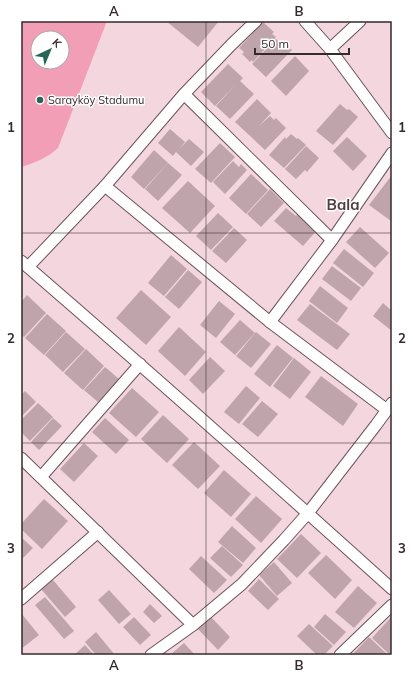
<svg xmlns="http://www.w3.org/2000/svg" width="413" height="676" viewBox="0 0 413 676" font-family="Mulish,sans-serif">
<style>
.green{fill:#f29eb6;fill-rule:evenodd}
.building{fill:#c0a4ab}
.lines{fill:none;stroke-linecap:round;stroke-linejoin:round}
.street-casing{stroke:#6c535a;stroke-width:13}
.street{stroke:#fff;stroke-width:11}
.grid{fill:none;stroke:#352a2d;stroke-width:1;stroke-opacity:0.55}
.poi-dot{fill:#256656;stroke:#fff;stroke-width:1.5}
.labels{text-anchor:middle;stroke-width:3;stroke-linejoin:round;paint-order:stroke}
.poi-label{font-size:11px;fill:#352a2d;stroke:#fff;text-anchor:start}
.district-label{font-size:15px;font-weight:bold;fill:#533b42;stroke:#fff}
.neatline{fill:none;stroke:#352a2d;stroke-width:1.5}
.grid-label{font-size:13px;text-anchor:middle;font-weight:bold;fill:#352a2d}
</style>
<rect width="100%" height="100%" fill="#f4d7de"/>
<path class="green" d="M21 21H107L58 148C47 158 35 163 21 167ZM38 38H62V62H38Z"/>
<g class="building">
<polygon points="166,21 219,21 198,47"/>
<polygon points="263,22 274,32 272,34 276,37 253,62 252,60 250,62 242,54 244,52 239,48"/>
<polygon points="276,39 281,43 282,42 292,50 266,77 252,64"/>
<polygon points="295,56 309,71 286,96 271,81"/>
<polygon points="228,64 243,78 240,81 254,94 230,119 216,106 236,84 215,106 201,92"/>
<polygon points="257,99 271,113 259,126 270,116 274,120 276,118 286,128 265,150 235,122"/>
<polygon points="340,104 347,110 349,109 358,117 333,145 316,131"/>
<polygon points="170,129 185,142 179,149 189,139 204,152 191,166 176,152 173,156 158,143"/>
<polygon points="291,134 297,139 298,138 306,145 284,168 269,155 285,137 286,139"/>
<polygon points="347,137 367,156 353,171 333,151"/>
<polygon points="220,143 235,157 211,183 195,169"/>
<polygon points="306,146 319,158 307,172 305,170 296,179 285,169"/>
<polygon points="154,150 168,163 144,189 131,177"/>
<polygon points="233,161 239,167 241,164 247,170 225,194 213,182"/>
<polygon points="168,163 182,175 158,201 145,189"/>
<polygon points="251,174 268,190 246,214 229,198"/>
<polygon points="392,175 392,219 391,221 369,205"/>
<polygon points="188,181 215,206 190,233 162,208"/>
<polygon points="270,189 284,203 261,227 247,214"/>
<polygon points="286,208 296,216 298,214 317,230 303,246 274,221"/>
<polygon points="218,213 233,227 211,250 196,236"/>
<polygon points="360,227 389,253 375,268 346,242"/>
<polygon points="234,228 247,240 226,263 212,251"/>
<polygon points="344,249 374,273 363,287 333,263"/>
<polygon points="171,255 187,269 164,296 148,283"/>
<polygon points="332,266 361,288 351,301 322,279"/>
<polygon points="188,270 202,282 179,309 165,297"/>
<polygon points="320,286 348,308 337,323 309,301"/>
<polygon points="141,290 171,317 146,345 116,318"/>
<polygon points="27,295 46,313 24,337 21,335 21,302"/>
<polygon points="219,301 235,314 216,338 200,325"/>
<polygon points="383,303 392,311 392,331 373,316"/>
<polygon points="310,304 350,334 337,350 297,320"/>
<polygon points="47,314 66,331 44,355 25,338"/>
<polygon points="240,320 255,333 235,355 220,342"/>
<polygon points="179,327 206,352 185,376 158,351"/>
<polygon points="66,332 85,349 63,372 45,355"/>
<polygon points="256,332 271,344 251,368 236,356"/>
<polygon points="277,345 293,358 270,387 254,374"/>
<polygon points="86,349 104,366 83,390 64,373"/>
<polygon points="210,357 225,371 203,394 189,380"/>
<polygon points="294,358 311,372 290,399 273,386"/>
<polygon points="105,367 119,379 98,402 84,390"/>
<polygon points="321,376 358,404 343,426 305,397"/>
<polygon points="246,386 260,398 239,424 224,412"/>
<polygon points="132,388 159,412 136,437 109,413"/>
<polygon points="25,391 36,402 21,417 21,395"/>
<polygon points="262,401 278,414 258,437 242,424"/>
<polygon points="38,403 53,417 30,441 21,432 21,420"/>
<polygon points="163,415 189,439 167,463 141,439"/>
<polygon points="53,418 62,426 39,450 31,442"/>
<polygon points="105,418 129,440 116,454 92,432"/>
<polygon points="194,442 220,466 198,489 172,465"/>
<polygon points="84,443 98,456 74,482 60,469"/>
<polygon points="224,470 251,494 231,517 204,493"/>
<polygon points="256,496 282,519 261,543 235,519"/>
<polygon points="44,499 68,521 42,549 21,529 21,524"/>
<polygon points="232,526 256,548 243,563 218,542"/>
<polygon points="301,534 321,553 297,578 277,559"/>
<polygon points="21,537 33,548 21,560"/>
<polygon points="222,546 243,565 231,577 210,558"/>
<polygon points="326,555 352,580 335,599 308,573"/>
<polygon points="201,556 227,580 214,593 189,569"/>
<polygon points="274,562 292,583 277,596 259,575"/>
<polygon points="259,579 279,599 268,610 248,591"/>
<polygon points="53,580 76,607 65,617 41,589"/>
<polygon points="358,586 377,603 354,628 335,612"/>
<polygon points="109,590 131,614 119,624 98,600"/>
<polygon points="45,597 74,631 64,639 35,605"/>
<polygon points="150,604 162,616 154,623 143,612"/>
<polygon points="21,613 39,635 21,649"/>
<polygon points="325,614 346,632 334,645 314,627"/>
<polygon points="392,616 392,655 390,655 372,638"/>
<polygon points="134,617 151,635 140,645 123,627"/>
<polygon points="211,617 230,637 218,650 198,629"/>
<polygon points="309,624 333,646 324,655 317,655 297,636"/>
<polygon points="96,632 115,655 96,655 85,642"/>
<polygon points="369,637 388,655 352,655"/>
<polygon points="184,643 195,655 170,655"/>
<polygon points="85,645 94,655 74,655"/>
</g>
<g class="lines">
<defs>
<g id="street">
<polyline points="305,21 330,49 392,133"/>
<polyline points="330,49 360,21"/>
<polyline points="184,94 332,240"/>
<polyline points="105,186 270,322 387,410"/>
<path d="M21 261C146 369 269 478 392 589"/>
<polyline points="28,267 105,186 184,94 231,45 256,21"/>
<polyline points="270,322 332,240 392,153"/>
<polyline points="21,458 193,625"/>
<polyline points="41,477 140,364"/>
<polyline points="21,599 98,532"/>
<polyline points="151,655 193,625 242,584 284,540 308,513 376,425 392,403"/>
<polyline points="340,655 392,605"/>
</g>
</defs>
<use href="#street" class="street-casing"/>
<use href="#street" class="street"/>
</g>
<path class="grid" d="M206 21V655M21 233H392M21 443H392"/>
<circle class="poi-dot" cx="40" cy="100" r="4"/>
<g class="labels">
<g class="poi-label">
<text x="48" y="104">Sarayköy Stadumu</text>
</g>
<g class="district-label">
<text x="343" y="210">Bala</text>
</g>
</g>
<rect width="413" height="676" fill="none" stroke="#ffffff" stroke-width="44"/>
<g transform="translate(50 50) rotate(44)"><circle r="19" fill="#ffffff" stroke="#aeaaab"/>
<path d="M0-3L7 15L0 10L-7 15Z" fill="#256656"/>
<text y="-6" font-size="11" font-weight="bold" text-anchor="middle" fill="#352a2d">K</text>
</g>
<path d="M255 48v6h94v-6" fill="none" stroke="#352a2d" stroke-width="2"/>
<text x="261" y="48" font-size="12" fill="#352a2d" stroke="#ffffff" stroke-width="3" paint-order="stroke">50 m</text>
<rect x="22" y="22" width="369" height="632" class="neatline"/>
<g class="grid-label">
<text x="114" y="16">A</text>
<text x="299" y="16">B</text>
<text x="11" y="132">1</text>
<text x="402" y="132">1</text>
<text x="11" y="343">2</text>
<text x="402" y="343">2</text>
<text x="11" y="553">3</text>
<text x="402" y="553">3</text>
<text x="114" y="670">A</text>
<text x="299" y="670">B</text>
</g>
</svg>
